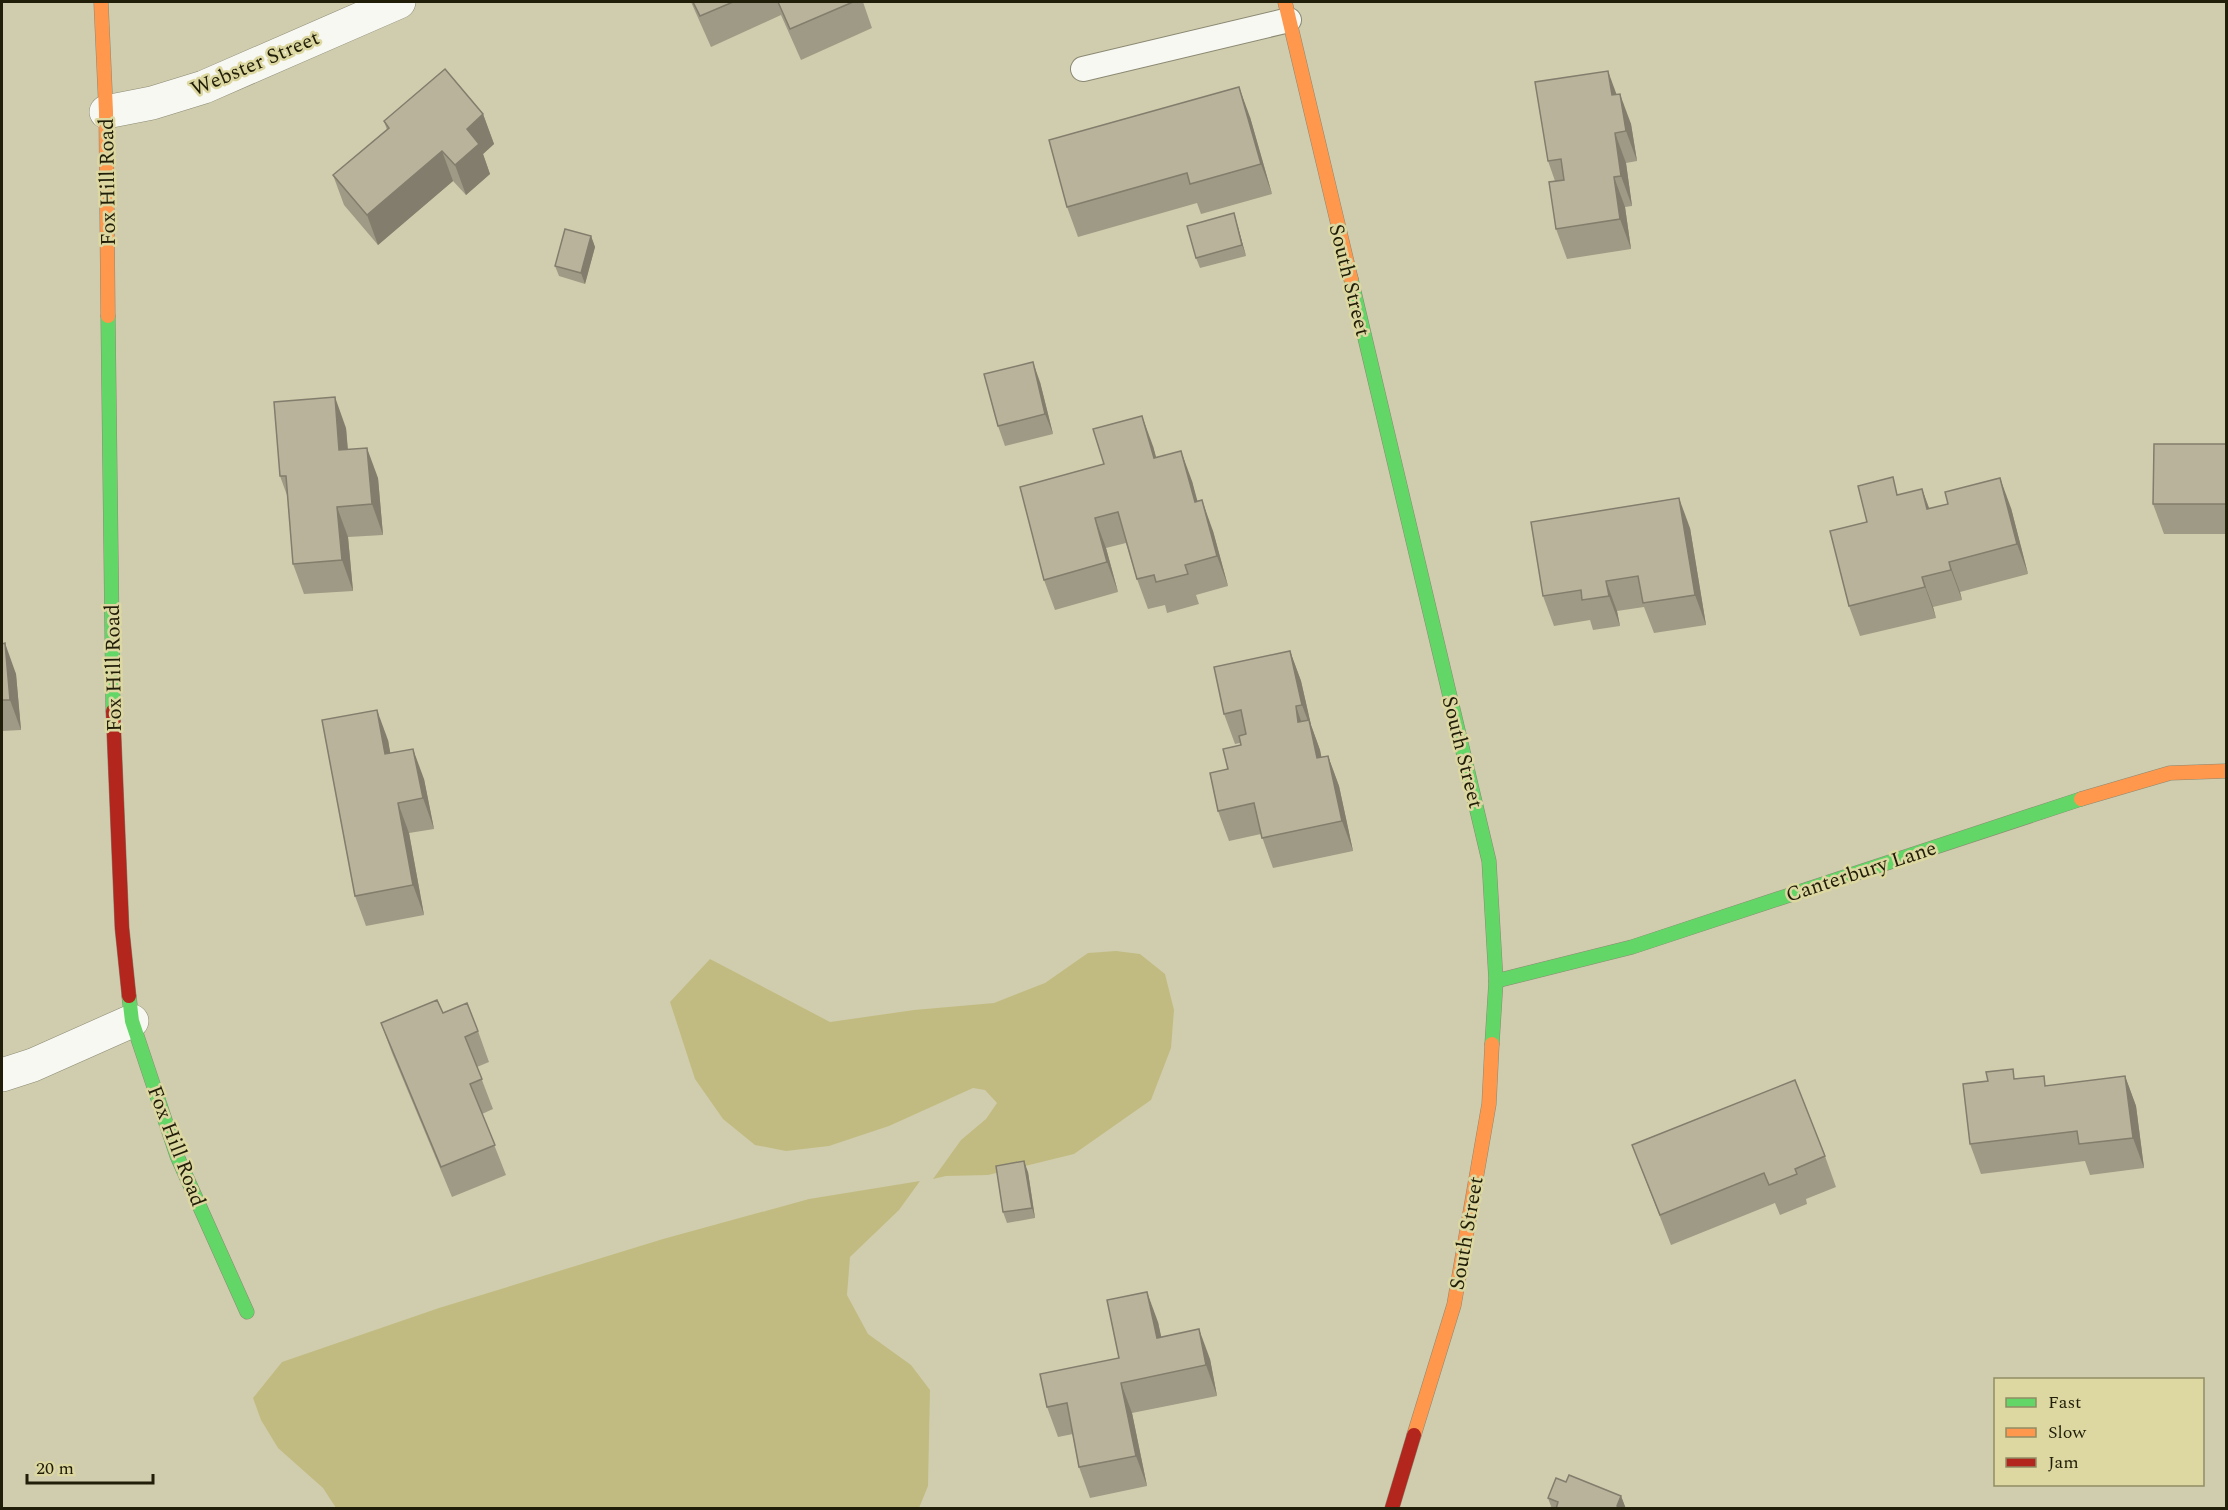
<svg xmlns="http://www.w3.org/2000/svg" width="2228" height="1510" viewBox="0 0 2228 1510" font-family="Spectral,serif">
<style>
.green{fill:#c2bb81}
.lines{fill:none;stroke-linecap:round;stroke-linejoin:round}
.lane-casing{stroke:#8b8972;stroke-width:26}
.street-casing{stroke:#8b8972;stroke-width:34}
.fast-casing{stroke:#8b8972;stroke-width:15}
.slow-casing{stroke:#8b8972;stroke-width:15}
.jam-casing{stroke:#8b8972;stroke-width:15}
.lane{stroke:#f8f8f3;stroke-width:24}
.street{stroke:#f8f8f3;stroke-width:33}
.fast{stroke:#63d668;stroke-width:14}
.slow{stroke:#ff974d;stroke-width:14}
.jam{stroke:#b3261e;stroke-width:14}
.wall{fill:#9f9a85}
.shaded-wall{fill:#827d6c}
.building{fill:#b9b39b;stroke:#827d6c;stroke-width:1.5}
.labels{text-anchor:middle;stroke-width:5;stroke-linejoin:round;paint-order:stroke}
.street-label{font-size:21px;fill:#201d08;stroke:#ddd8a1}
</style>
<rect width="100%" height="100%" fill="#d0cdae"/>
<g class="green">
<polygon points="1116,951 1140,954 1165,974 1174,1010 1171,1048 1151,1100 1074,1154 988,1175 946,1176 933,1179 961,1140 986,1119 997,1103 985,1090 973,1088 889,1126 829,1146 786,1151 755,1145 723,1119 695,1079 670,1002 710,959 830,1022 914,1010 994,1003 1045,983 1088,953"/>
<polygon points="920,1181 899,1210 850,1257 847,1295 868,1334 911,1365 930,1390 928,1486 919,1508 336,1508 323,1488 278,1448 261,1420 253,1398 282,1362 439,1308 663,1239 809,1199"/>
</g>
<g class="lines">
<defs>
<polyline id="lane" points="1083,69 1289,20"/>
<g id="street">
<polyline points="106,112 152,103 204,87 399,2"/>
<polyline points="2,1075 33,1065 132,1021"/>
</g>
<g id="fast">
<polyline points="1351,279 1489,861 1496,981 1492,1044"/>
<polyline points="108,316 113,711"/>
<polyline points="1496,981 1632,947 2081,799"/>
<polyline points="129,996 132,1021 177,1156 247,1312"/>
</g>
<g id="slow">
<polyline points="101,2 106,112 108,316"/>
<polyline points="1285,2 1351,279"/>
<polyline points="2081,799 2170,773 2226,771"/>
<polyline points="1414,1435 1454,1305 1489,1104 1492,1044"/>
</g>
<g id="jam">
<polyline points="113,711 122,928 129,996"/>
<polyline points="1392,1508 1414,1435"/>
</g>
</defs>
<use href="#lane" class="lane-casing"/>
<use href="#street" class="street-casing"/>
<use href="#fast" class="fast-casing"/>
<use href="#slow" class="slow-casing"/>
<use href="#jam" class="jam-casing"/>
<use href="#lane" class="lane"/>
<use href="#street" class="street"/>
<use href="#fast" class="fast"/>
<use href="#slow" class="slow"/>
<use href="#jam" class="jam"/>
</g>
<g class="wall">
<polygon points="691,2 863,2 872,28 801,60 781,15 711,47"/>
<polygon points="1617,94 1631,124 1637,161 1626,163 1632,206 1625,207 1631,249 1567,259 1556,229 1555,181 1548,161"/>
<polygon points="483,114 494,144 483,154 490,174 466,195 453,181 378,245 344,205 333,175 387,130 384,121"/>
<polygon points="1250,117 1272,194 1201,214 1197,203 1078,237 1067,207"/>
<polygon points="1234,213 1246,256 1200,268 1196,258"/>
<polygon points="591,236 595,247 585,284 559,276 555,266"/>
<polygon points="1040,382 1053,434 1005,446 998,426"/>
<polygon points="346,428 348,449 378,478 383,535 348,537 353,591 304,594 293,564 288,498 280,476"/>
<polygon points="2226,444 2226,534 2164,534 2153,504"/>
<polygon points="1153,446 1156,458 1192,481 1197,502 1213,531 1228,586 1196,595 1199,604 1167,613 1165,605 1148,609 1137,579 1126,543 1106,548 1118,592 1055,610 1044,580 1104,464"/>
<polygon points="1922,489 1929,508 2011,508 2028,574 1960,592 1962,600 1933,607 1936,618 1860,636 1849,606 1899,495"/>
<polygon points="1690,528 1706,625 1654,633 1644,607 1617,611 1620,626 1593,630 1590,620 1554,626 1543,596"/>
<polygon points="2,644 16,674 21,730 2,731"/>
<polygon points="1290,651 1301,681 1311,725 1320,750 1321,757 1328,756 1339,786 1353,851 1273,868 1261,834 1229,841 1218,811 1228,769 1241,745 1240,743 1235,744 1224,714"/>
<polygon points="388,740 390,753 424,779 434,829 409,833 424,915 366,926 355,896"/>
<polygon points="443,1013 478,1031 489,1062 477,1067 493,1109 482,1114 506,1175 452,1197 392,1053 381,1023"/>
<polygon points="2125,1076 2136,1106 2144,1168 2090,1175 2085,1161 1981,1174 1970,1144 2017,1079 2048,1086"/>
<polygon points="1632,1145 1825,1156 1836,1187 1806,1199 1807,1204 1780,1215 1775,1203 1671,1245"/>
<polygon points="1028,1172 1035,1218 1007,1223 1003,1212"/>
<polygon points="1158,1322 1161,1337 1210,1359 1217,1396 1132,1413 1147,1486 1090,1498 1079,1467 1073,1434 1058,1437 1047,1407 1119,1358"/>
<polygon points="1566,1482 1621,1496 1626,1509 1552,1509 1548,1498"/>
</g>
<g class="shaded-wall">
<polygon points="1608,71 1619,101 1612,95"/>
<polygon points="1239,87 1250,117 1272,194 1261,164"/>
<polygon points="1620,94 1631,124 1637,161 1626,131"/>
<polygon points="483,114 494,144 483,154 490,174 466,195 455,165 467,129"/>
<polygon points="1615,133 1626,163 1632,206 1621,176"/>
<polygon points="442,151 453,181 378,245 367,215"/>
<polygon points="1614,177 1625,207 1631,249 1620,219"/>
<polygon points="1234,213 1237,224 1246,256 1242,245"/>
<polygon points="591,236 595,247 585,284 581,273"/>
<polygon points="1033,362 1040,382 1053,434 1045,414"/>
<polygon points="335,397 346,428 350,480 339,450"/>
<polygon points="1142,416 1153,446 1165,489 1154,458"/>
<polygon points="367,448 378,478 383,535 372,504"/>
<polygon points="1181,451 1192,481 1206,532 1195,502"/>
<polygon points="2000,478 2011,508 2028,574 2017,544"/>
<polygon points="1922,489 1933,519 1927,509"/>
<polygon points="1679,498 1690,528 1706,625 1695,595"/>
<polygon points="1202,500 1213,531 1228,586 1217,556"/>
<polygon points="337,507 348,537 353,591 342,560"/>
<polygon points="1095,518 1106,548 1118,592 1107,562"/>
<polygon points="1949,562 1960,592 1962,600 1951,570"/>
<polygon points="1922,577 1933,607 1936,618 1925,587"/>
<polygon points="1606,581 1617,611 1620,626 1609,596"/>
<polygon points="5,643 16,674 21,730 10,700"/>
<polygon points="1290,651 1301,681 1311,725 1320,750 1328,789 1317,758 1311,729 1302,705"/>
<polygon points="1296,706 1306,736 1298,722"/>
<polygon points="377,710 388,740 396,784 385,754"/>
<polygon points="413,749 424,779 434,829 423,798"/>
<polygon points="1328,756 1339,786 1353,851 1342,821"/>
<polygon points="398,803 409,833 424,915 413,885"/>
<polygon points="2125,1076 2136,1106 2144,1168 2133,1138"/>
<polygon points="1024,1161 1028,1172 1035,1218 1032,1208"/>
<polygon points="1147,1292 1158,1322 1168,1368 1157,1338"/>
<polygon points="1199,1329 1210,1359 1217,1396 1206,1365"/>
<polygon points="1121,1383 1132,1413 1147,1486 1136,1456"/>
<polygon points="1621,1496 1626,1509 1618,1509 1617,1506"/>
</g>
<g class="building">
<polygon points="693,2 733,2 700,16"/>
<polygon points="778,2 853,2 790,29"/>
<polygon points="445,69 483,114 467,129 479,144 455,165 442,151 367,215 333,175 389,128 384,121"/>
<polygon points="1608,71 1612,95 1620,94 1626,131 1615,133 1621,176 1614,177 1620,219 1556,229 1549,182 1564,180 1561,159 1548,161 1535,82"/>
<polygon points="1239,87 1261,164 1190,184 1187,173 1067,207 1049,140"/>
<polygon points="1234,213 1242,245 1196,258 1187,226"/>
<polygon points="565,229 591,236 581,273 555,266"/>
<polygon points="1033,362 1045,414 998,426 984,374"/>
<polygon points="335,397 339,450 367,448 372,504 337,507 342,560 293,564 286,476 280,476 274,402"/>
<polygon points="1142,416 1154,458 1181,451 1195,502 1202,500 1217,556 1185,565 1188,574 1156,582 1154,575 1137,579 1118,512 1095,518 1107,562 1044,580 1020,487 1104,464 1093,429"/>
<polygon points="2154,444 2226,444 2226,504 2153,504"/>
<polygon points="1893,477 1897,495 1922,489 1927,509 1948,504 1945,492 2000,478 2017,544 1949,562 1951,570 1922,577 1925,587 1849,606 1830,531 1867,522 1858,486"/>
<polygon points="1679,498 1695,595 1643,603 1638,576 1606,581 1609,596 1582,600 1581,590 1543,596 1531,522"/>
<polygon points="5,643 10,700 2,700 2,644"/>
<polygon points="1290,651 1302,705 1296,706 1298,722 1309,720 1317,758 1328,756 1342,821 1262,838 1254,803 1218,811 1210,773 1228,769 1223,749 1241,745 1239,736 1246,734 1241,710 1224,714 1214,667"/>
<polygon points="377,710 385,754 413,749 423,798 398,803 413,885 355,896 322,720"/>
<polygon points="437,1000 443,1013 467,1003 478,1031 465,1037 482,1079 470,1084 495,1145 441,1167 381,1023"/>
<polygon points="2013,1069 2014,1079 2044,1076 2045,1086 2125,1076 2133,1138 2079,1144 2077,1131 1970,1144 1963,1084 1988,1081 1986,1072"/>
<polygon points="1795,1080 1825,1156 1795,1169 1797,1174 1769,1185 1764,1173 1660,1215 1632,1145"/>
<polygon points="1024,1161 1032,1208 1003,1212 996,1166"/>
<polygon points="1147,1292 1157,1338 1199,1329 1206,1365 1121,1383 1136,1456 1079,1467 1067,1403 1047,1407 1040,1374 1119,1358 1107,1300"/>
<polygon points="1569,1475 1621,1496 1617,1506 1622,1509 1556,1509 1558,1502 1548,1498 1556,1478 1566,1482"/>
</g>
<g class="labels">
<g class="street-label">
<text transform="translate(255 63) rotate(-23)" y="7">Webster Street</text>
<text transform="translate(107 182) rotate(-91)" y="7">Fox Hill Road</text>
<text transform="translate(1350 280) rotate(76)" y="7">South Street</text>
<text transform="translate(113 668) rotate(-91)" y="7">Fox Hill Road</text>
<text transform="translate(1463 752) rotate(76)" y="7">South Street</text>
<text transform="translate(1861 871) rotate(-18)" y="7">Canterbury Lane</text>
<text transform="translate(177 1146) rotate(69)" y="7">Fox Hill Road</text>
<text transform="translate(1466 1233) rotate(-80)" y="7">South Street</text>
</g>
</g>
<rect width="2228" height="1510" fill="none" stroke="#201d08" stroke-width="6"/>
<rect x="1994" y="1378" width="210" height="108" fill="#ddd8a1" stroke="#918d64" stroke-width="1.5"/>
<rect x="2006" y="1398" width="30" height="9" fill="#63d668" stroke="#918d64" stroke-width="1.5"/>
<text x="2048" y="1408" font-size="18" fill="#201d08">Fast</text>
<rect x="2006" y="1428" width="30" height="9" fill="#ff974d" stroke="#918d64" stroke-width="1.5"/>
<text x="2048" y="1438" font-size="18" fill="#201d08">Slow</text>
<rect x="2006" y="1458" width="30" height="9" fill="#b3261e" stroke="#918d64" stroke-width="1.5"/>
<text x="2048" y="1468" font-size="18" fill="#201d08">Jam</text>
<path d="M27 1474v9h126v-9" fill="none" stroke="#201d08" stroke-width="3"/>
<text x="36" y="1474" font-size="18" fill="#201d08" stroke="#ddd8a1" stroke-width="4.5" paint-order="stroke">20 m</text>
</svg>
